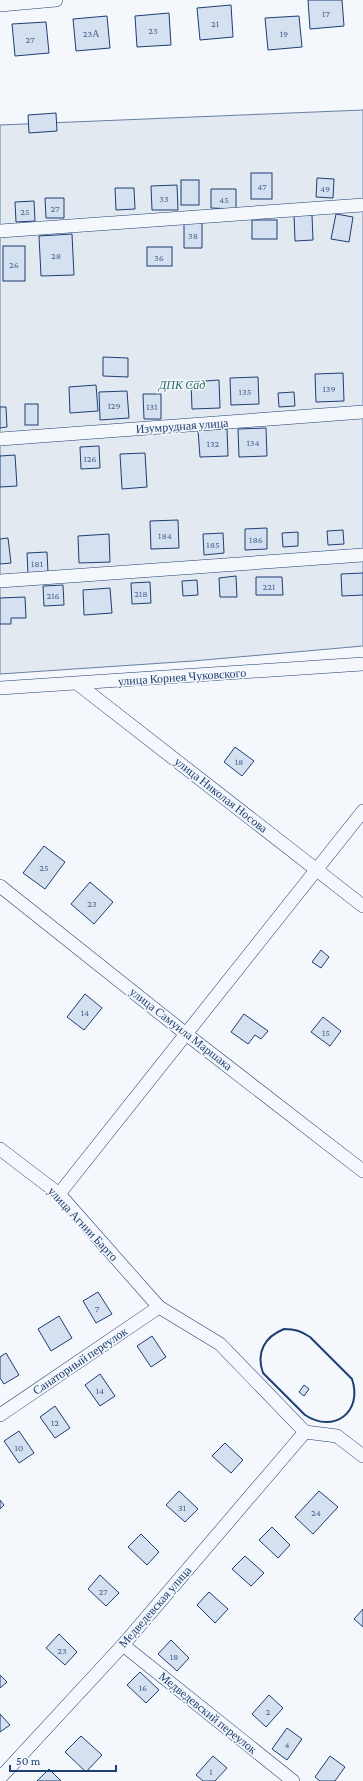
<svg xmlns="http://www.w3.org/2000/svg" width="363" height="1781" viewBox="0 0 363 1781" font-family="'Crimson Pro',serif">
<style>
.green{fill:#e3e9f0;stroke:#687fa3}
.building{fill:#d5e0f0;stroke:#1d3f73}
.lines{fill:none;stroke-linecap:round;stroke-linejoin:round}
.street-casing{stroke:#1d3f73;stroke-width:14}
.street{stroke:#f4f7fb;stroke-width:13}
.wall{stroke:#1d3f73;stroke-width:2}
.labels{text-anchor:middle;stroke-width:3;stroke-linejoin:round;paint-order:stroke}
.number-label{font-size:10px;fill:#4b6792}
.park-label{font-size:12px;font-style:italic;fill:#2c6c60;stroke:#f4f7fb}
.street-label{font-size:12px;fill:#1d3f73;stroke:#f4f7fb}
</style>
<rect width="100%" height="100%" fill="#f4f7fb"/>
<polygon class="green" points="363,110 363,646 193,661 0,674 0,125"/>
<g class="building">
<polygon points="308,0 342,0 344,26 310,29"/>
<polygon points="231,5 233,37 200,40 197,8"/>
<polygon points="169,13 171,45 137,47 135,16"/>
<polygon points="107,16 110,48 76,51 73,19"/>
<polygon points="299,16 302,47 268,50 265,18"/>
<polygon points="46,22 49,53 15,56 12,24"/>
<polygon points="56,113 57,131 29,133 28,115"/>
<rect x="251" y="173" width="21" height="26"/>
<polygon points="317,178 334,179 333,198 316,197"/>
<rect x="181" y="180" width="18" height="25"/>
<polygon points="177,185 178,210 152,210 151,186"/>
<polygon points="115,188 134,188 135,209 116,210"/>
<polygon points="211,189 236,189 236,209 211,208"/>
<polygon points="45,198 64,198 64,218 46,218"/>
<polygon points="34,201 35,221 16,222 15,202"/>
<polygon points="336,214 353,217 349,242 331,239"/>
<polygon points="294,215 312,215 313,240 295,241"/>
<rect x="252" y="220" width="25" height="19"/>
<polygon points="202,222 202,248 184,248 184,223"/>
<polygon points="72,234 74,275 41,276 39,236"/>
<rect x="3" y="246" width="22" height="35"/>
<rect x="147" y="247" width="25" height="19"/>
<polygon points="103,357 128,358 128,377 103,376"/>
<polygon points="343,373 344,401 316,402 315,374"/>
<polygon points="258,377 259,404 231,405 230,378"/>
<polygon points="219,380 220,408 192,409 191,382"/>
<polygon points="96,385 98,411 70,413 69,387"/>
<polygon points="127,391 129,418 100,420 99,392"/>
<polygon points="294,392 295,406 279,407 278,393"/>
<polygon points="143,394 161,394 161,419 144,419"/>
<rect x="25" y="404" width="13" height="21"/>
<polygon points="0,407 6,407 7,427 0,428"/>
<polygon points="266,428 267,456 239,457 238,429"/>
<polygon points="227,429 228,456 200,457 198,430"/>
<polygon points="99,446 100,468 81,469 80,447"/>
<polygon points="145,453 147,487 122,489 120,454"/>
<polygon points="15,455 17,486 0,487 0,456"/>
<polygon points="178,520 179,548 151,549 150,521"/>
<polygon points="267,528 267,549 245,550 245,529"/>
<polygon points="343,530 344,544 328,545 327,531"/>
<polygon points="298,532 298,546 283,547 282,533"/>
<polygon points="223,533 224,553 204,555 203,534"/>
<polygon points="109,534 110,562 79,563 78,536"/>
<polygon points="8,538 11,563 0,564 0,539"/>
<polygon points="47,552 48,573 28,574 27,553"/>
<polygon points="363,573 363,595 342,596 341,574"/>
<polygon points="236,576 237,597 220,597 219,578"/>
<polygon points="256,577 282,577 283,595 256,595"/>
<polygon points="197,580 198,595 183,596 182,581"/>
<polygon points="150,582 151,603 132,604 131,583"/>
<polygon points="63,585 64,605 44,606 43,586"/>
<polygon points="110,588 112,613 84,615 83,590"/>
<polygon points="25,597 26,618 11,618 11,624 0,624 0,598"/>
<polygon points="235,747 254,761 242,776 224,762"/>
<polygon points="44,846 65,862 45,889 23,873"/>
<polygon points="90,882 113,902 94,924 71,904"/>
<polygon points="321,950 329,957 321,968 312,962"/>
<polygon points="85,994 102,1008 84,1030 67,1017"/>
<polygon points="244,1014 268,1031 261,1039 255,1035 248,1044 231,1032"/>
<polygon points="323,1017 341,1031 330,1046 311,1032"/>
<polygon points="98,1292 112,1314 96,1323 83,1301"/>
<polygon points="59,1316 72,1338 51,1351 38,1329"/>
<polygon points="152,1336 166,1357 151,1367 137,1346"/>
<polygon points="6,1353 19,1375 4,1384 0,1378 0,1357"/>
<polygon points="100,1374 115,1396 100,1406 85,1385"/>
<polygon points="304,1385 309,1389 304,1396 299,1392"/>
<polygon points="55,1406 70,1428 55,1438 40,1417"/>
<polygon points="19,1431 34,1453 19,1463 4,1441"/>
<polygon points="225,1443 243,1460 231,1473 212,1456"/>
<polygon points="179,1491 198,1509 185,1522 166,1505"/>
<polygon points="319,1491 338,1507 313,1534 295,1517"/>
<polygon points="0,1500 4,1505 0,1509"/>
<polygon points="272,1527 290,1545 278,1558 259,1540"/>
<polygon points="141,1534 159,1552 147,1565 128,1547"/>
<polygon points="245,1556 264,1573 251,1586 232,1569"/>
<polygon points="100,1575 119,1593 106,1606 88,1589"/>
<polygon points="209,1592 228,1609 215,1623 197,1605"/>
<polygon points="363,1609 363,1627 354,1619"/>
<polygon points="59,1634 77,1652 65,1665 46,1648"/>
<polygon points="171,1640 189,1658 177,1671 158,1654"/>
<polygon points="140,1672 159,1690 146,1703 127,1685"/>
<polygon points="0,1675 7,1682 0,1688"/>
<polygon points="269,1695 283,1708 266,1727 252,1714"/>
<polygon points="0,1714 10,1725 0,1732"/>
<polygon points="287,1728 302,1739 287,1760 272,1749"/>
<polygon points="81,1736 102,1755 86,1772 65,1752"/>
<polygon points="213,1756 227,1768 215,1781 203,1781 196,1775"/>
<polygon points="330,1756 345,1767 335,1781 320,1781 315,1777"/>
<polygon points="49,1769 61,1781 37,1781"/>
</g>
<g class="lines">
<defs>
<g id="street">
<polyline points="0,5 56,0"/>
<polyline points="0,231 363,205"/>
<polyline points="0,439 363,412"/>
<polyline points="0,581 363,555"/>
<polyline points="78,684 363,906"/>
<polyline points="0,688 363,664"/>
<polyline points="0,886 186,1034 363,1171"/>
<polyline points="0,1149 59,1194 159,1307 220,1344 305,1432"/>
<polyline points="59,1194 363,811"/>
<polyline points="0,1415 159,1307"/>
<polyline points="305,1432 337,1436 363,1456"/>
<polyline points="123,1645 293,1781"/>
<polyline points="0,1778 123,1645 305,1432"/>
</g>
</defs>
<use href="#street" class="street-casing"/>
<use href="#street" class="street"/>
<path class="wall" d="M284 1329C295 1329 301 1331 310 1337L352 1379C363 1412 334 1434 305 1415L263 1373C256 1353 264 1337 284 1329Z"/>
</g>
<g class="labels">
<g class="number-label">
<text x="326" y="17">17</text>
<text x="215" y="27">21</text>
<text x="153" y="34">23</text>
<text x="91" y="37">23А</text>
<text x="284" y="37">19</text>
<text x="30" y="43">27</text>
<text x="262" y="190">47</text>
<text x="325" y="192">49</text>
<text x="164" y="202">33</text>
<text x="224" y="203">45</text>
<text x="55" y="212">27</text>
<text x="25" y="215">25</text>
<text x="193" y="239">38</text>
<text x="56" y="259">28</text>
<text x="159" y="261">36</text>
<text x="14" y="268">26</text>
<text x="329" y="392">139</text>
<text x="245" y="395">135</text>
<text x="114" y="409">129</text>
<text x="152" y="410">131</text>
<text x="253" y="446">134</text>
<text x="213" y="447">132</text>
<text x="90" y="462">126</text>
<text x="165" y="539">184</text>
<text x="256" y="543">186</text>
<text x="213" y="548">185</text>
<text x="37" y="567">181</text>
<text x="269" y="590">221</text>
<text x="141" y="597">218</text>
<text x="53" y="599">216</text>
<text x="239" y="765">18</text>
<text x="44" y="871">25</text>
<text x="92" y="907">23</text>
<text x="85" y="1016">14</text>
<text x="326" y="1036">15</text>
<text x="97" y="1312">7</text>
<text x="100" y="1394">14</text>
<text x="55" y="1426">12</text>
<text x="19" y="1451">10</text>
<text x="182" y="1511">31</text>
<text x="316" y="1516">24</text>
<text x="103" y="1595">27</text>
<text x="62" y="1654">23</text>
<text x="174" y="1660">18</text>
<text x="143" y="1691">16</text>
<text x="268" y="1715">2</text>
<text x="287" y="1748">4</text>
<text x="211" y="1775">1</text>
</g>
<g class="park-label">
<text x="182" y="389">ДПК Сад</text>
</g>
<g class="street-label">
<text transform="translate(182 426) rotate(-4)" y="4">Изумрудная улица</text>
<text transform="translate(182 677) rotate(-4)" y="4">улица Корнея Чуковского</text>
<text transform="translate(221 795) rotate(38)" y="4">улица Николая Носова</text>
<text transform="translate(181 1029) rotate(38)" y="4">улица Самуила Маршака</text>
<text transform="translate(83 1224) rotate(47)" y="4">улица Агнии Барто</text>
<text transform="translate(80 1361) rotate(-34)" y="4">Санаторный переулок</text>
<text transform="translate(155 1607) rotate(-49)" y="4">Медведевская улица</text>
<text transform="translate(208 1713) rotate(39)" y="4">Медведевский переулок</text>
</g>
</g>
<path d="M10 1765v6h106v-6" fill="none" stroke="#1d3f73" stroke-width="2"/>
<text x="16" y="1765" font-size="12" fill="#1d3f73" stroke="#f4f7fb" stroke-width="3" paint-order="stroke">50 m</text>
</svg>
